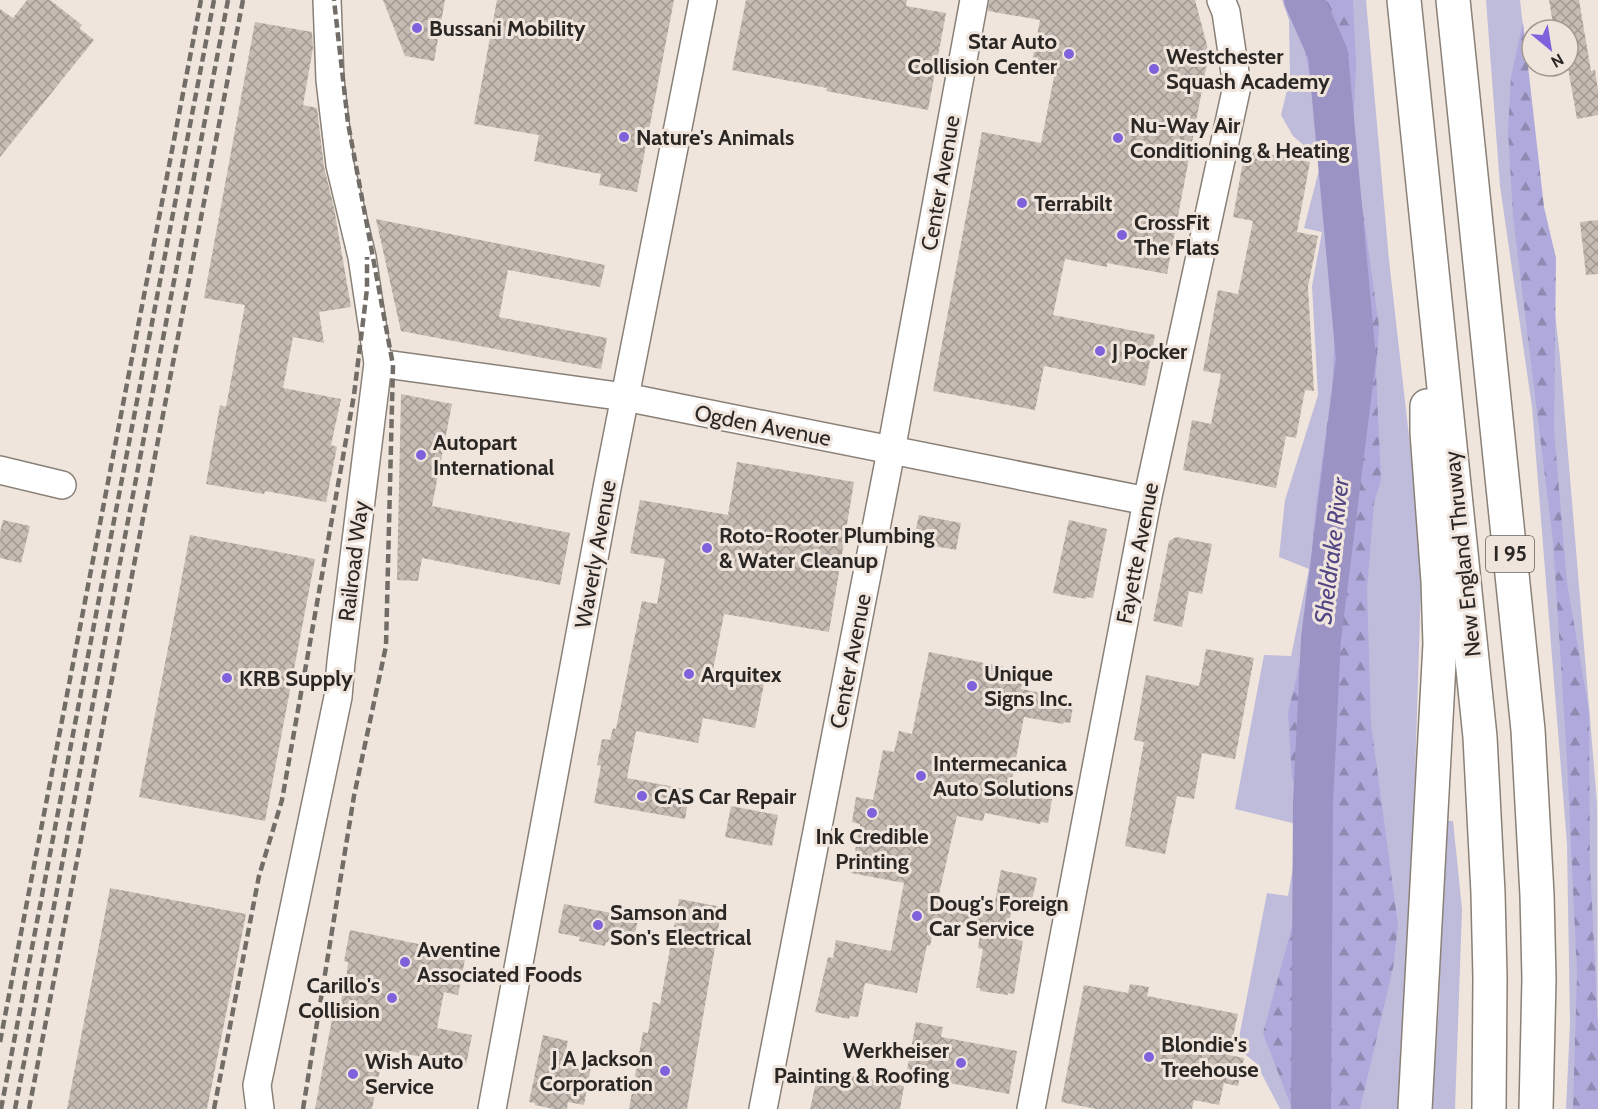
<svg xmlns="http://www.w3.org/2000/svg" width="1598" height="1109" viewBox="0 0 1598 1109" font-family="Cabin,sans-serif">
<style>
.grass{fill:#bfbbdb}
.forest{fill:url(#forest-firs)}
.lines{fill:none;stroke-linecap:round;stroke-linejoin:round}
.river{stroke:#9a93c4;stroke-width:40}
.building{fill:url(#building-cross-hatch)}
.minor-casing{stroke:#898078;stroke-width:30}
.highway-casing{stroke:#898078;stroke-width:36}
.minor{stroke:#fff;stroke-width:27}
.highway{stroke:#fff;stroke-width:33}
.rail{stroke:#736d68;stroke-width:4.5;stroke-dasharray:9 4.5;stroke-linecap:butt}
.poi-dot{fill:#7e62dc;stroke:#efe5dc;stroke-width:2}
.labels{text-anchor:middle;stroke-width:6;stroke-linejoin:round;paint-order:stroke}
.shield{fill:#efe5dc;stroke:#66605b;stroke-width:1.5}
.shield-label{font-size:21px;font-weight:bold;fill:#2b2724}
.poi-label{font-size:22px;font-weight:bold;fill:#2b2724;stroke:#efe5dc;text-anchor:start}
.street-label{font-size:22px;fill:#2b2724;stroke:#efe5dc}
.water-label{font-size:24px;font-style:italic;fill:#524685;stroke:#efe5dc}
</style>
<defs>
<pattern id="forest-firs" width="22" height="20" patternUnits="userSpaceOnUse" patternTransform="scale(1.5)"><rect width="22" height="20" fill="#b0aadc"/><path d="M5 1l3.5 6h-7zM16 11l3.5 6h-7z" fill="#8f8ab2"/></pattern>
<pattern id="building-cross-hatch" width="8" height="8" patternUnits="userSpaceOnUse" patternTransform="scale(1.5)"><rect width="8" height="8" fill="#c6bcb4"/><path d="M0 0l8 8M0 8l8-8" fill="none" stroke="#a19992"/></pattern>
</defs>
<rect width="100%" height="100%" fill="#efe5dc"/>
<g class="grass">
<polygon points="1282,0 1366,0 1389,260 1422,551 1413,842 1398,1109 1280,1109 1256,1063 1237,1048 1267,893 1288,896 1300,825 1235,809 1264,655 1291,656 1309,569 1279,557 1285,500 1318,395 1312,286 1322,232 1304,228 1320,166 1315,155 1293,136 1281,115 1290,78 1289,20"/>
<polygon points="1486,0 1520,0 1560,357 1597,803 1598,1109 1566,1109 1570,1023 1567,844 1532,407 1500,186"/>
<polygon points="1445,821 1453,821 1462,909 1455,1109 1432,1109 1439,1002"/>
</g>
<g class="forest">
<polygon points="1295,0 1353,0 1356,63 1353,141 1379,326 1376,373 1381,480 1374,503 1367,589 1371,724 1398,925 1393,968 1360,1109 1292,1109 1263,1033 1299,901 1308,837 1306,822 1292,777 1288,713 1321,575 1312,548 1316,505 1332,389 1337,296 1326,158"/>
<polygon points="1523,22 1544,207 1556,258 1554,430 1567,583 1589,711 1590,863 1598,1025 1598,1109 1573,1109 1577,974 1567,760 1553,542 1513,216 1508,130 1511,77"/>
</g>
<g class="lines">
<polyline class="river" points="1304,0 1328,54 1356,359 1321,639 1313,803 1311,1109"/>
</g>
<g class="building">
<polygon points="27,0 50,0 82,25 79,28 94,40 0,157 0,9 13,18"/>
<polygon points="383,0 445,0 434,61 405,56"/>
<polygon points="497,0 674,0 637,192 599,185 601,174 534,161 539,135 474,124"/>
<polygon points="746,0 907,0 906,6 946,13 928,110 826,91 827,88 732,70"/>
<polygon points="989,0 1195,0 1209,53 1167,274 1107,263 1107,267 1065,259 1053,315 1155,335 1145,386 1044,366 1035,410 933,391 982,132 1041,143 1054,77 1030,72 1040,20 988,11"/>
<polygon points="1549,0 1579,0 1591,71 1595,70 1598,90 1598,115 1577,119 1568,68 1568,30 1554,30"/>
<polygon points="255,22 312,32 313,48 303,105 317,108 324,167 334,208 351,307 319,312 324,343 293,337 283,388 341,399 331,445 337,447 326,502 265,491 264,494 206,484 220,405 226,407 245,305 204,298"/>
<polygon points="1245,150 1310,162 1297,232 1318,236 1308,287 1314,391 1305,390 1296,438 1286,436 1276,488 1183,470 1192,420 1211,424 1221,374 1203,371 1218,290 1238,294 1253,221 1233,217"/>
<polygon points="376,219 605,265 600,287 508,270 499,317 607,338 601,369 401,331"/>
<polygon points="1598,220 1598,274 1586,275 1580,222"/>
<polygon points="401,394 452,404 432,506 570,533 560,585 422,558 418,581 397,580"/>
<polygon points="737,462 854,482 829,632 724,614 713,670 765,679 755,728 703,718 698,743 636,731 627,778 690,790 685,819 594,803 601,766 597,765 602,739 610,740 613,728 616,729 642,601 657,604 665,559 630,553 640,500 728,515"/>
<polygon points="919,515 961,523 956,550 913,542"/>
<polygon points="3,520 30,526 21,563 0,558 0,532"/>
<polygon points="1069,520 1107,529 1093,598 1086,597 1086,599 1053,593"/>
<polygon points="190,535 315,559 265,821 139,797"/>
<polygon points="1176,537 1212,544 1202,594 1189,591 1182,627 1153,621 1169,541"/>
<polygon points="1206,649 1254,658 1235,759 1202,753 1194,799 1177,796 1165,854 1125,846 1144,742 1134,740 1146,675 1199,686"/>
<polygon points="929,652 1024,671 1021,689 1068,698 1068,700 1074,701 1070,723 1064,722 1063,724 1024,717 1010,789 1045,795 1044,798 1052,799 1048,823 1041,822 1040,824 985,813 983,821 957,816 939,894 940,898 994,907 1001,870 1037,878 1032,900 1013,899 1007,937 1023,941 1014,994 1008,993 1008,995 980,991 980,988 976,988 983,949 978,948 981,929 935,921 930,946 927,945 917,993 865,983 858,1017 850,1016 849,1019 815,1012 828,957 833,958 836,940 891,951 904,883 851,873 860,824 852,822 856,797 873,800 883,750 894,752 899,731 912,734"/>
<polygon points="731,806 778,815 772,846 725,837"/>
<polygon points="110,888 246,914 207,1109 67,1109"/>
<polygon points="679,899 722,907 687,1109 629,1109 643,1032 648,1033 653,1002 660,1004"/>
<polygon points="564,904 638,918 633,947 606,942 605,946 579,941 580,937 558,933"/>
<polygon points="350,930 428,946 427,951 465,959 458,995 444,992 437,1028 472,1035 466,1065 384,1050 372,1109 315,1109 334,1009 339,1010 347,972 348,962 344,961"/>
<polygon points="1130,984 1149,987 1147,996 1238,1014 1229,1055 1244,1058 1238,1086 1224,1083 1219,1105 1194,1100 1192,1109 1096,1109 1061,1102 1084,985 1128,993"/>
<polygon points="916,1022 943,1027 941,1037 1017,1051 1009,1094 906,1075"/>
<polygon points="543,1035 568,1041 563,1062 591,1067 584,1105 568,1102 567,1109 554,1109 535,1105 535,1103 529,1102"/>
<polygon points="819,1069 904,1086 900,1109 810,1109"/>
</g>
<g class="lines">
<defs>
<g id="minor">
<polyline points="378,363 625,397 1147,501"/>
<polyline points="0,470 62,485"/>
<polyline points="260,1109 257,1085 338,697 341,662 378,363 362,257 340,165 330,80 327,0"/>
<polyline points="492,1109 607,488 703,0"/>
<polyline points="763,1109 891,451 974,0"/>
<polyline points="1031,1109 1147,501 1237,86 1226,12 1221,0"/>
</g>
<g id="highway">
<polyline points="1404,0 1480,737 1488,893 1490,978 1489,1109"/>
<polyline points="1453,0 1528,730 1537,895 1539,979 1536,1109"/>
<polyline points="1415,1109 1440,644 1438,581 1427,432 1427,406"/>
</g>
</defs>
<use href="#minor" class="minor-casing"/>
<use href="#highway" class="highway-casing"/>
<use href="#minor" class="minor"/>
<use href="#highway" class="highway"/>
<g class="rail">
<polyline points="0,1042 201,0"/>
<polyline points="1,1109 214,0"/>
<polyline points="15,1109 228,0"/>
<polyline points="29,1109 243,0"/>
<polyline points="214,1109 259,876 282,800 354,395 367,289 367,257"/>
<polyline points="303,1109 354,796 386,646 393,365 348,123 334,0"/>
</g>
</g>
<g class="poi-dot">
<circle cx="417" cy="28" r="6"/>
<circle cx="1069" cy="54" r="6"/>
<circle cx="1154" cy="69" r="6"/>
<circle cx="624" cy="137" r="6"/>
<circle cx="1118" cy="138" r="6"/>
<circle cx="1022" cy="203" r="6"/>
<circle cx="1122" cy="235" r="6"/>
<circle cx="1100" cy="351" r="6"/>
<circle cx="421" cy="455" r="6"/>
<circle cx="707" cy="548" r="6"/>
<circle cx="689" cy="674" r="6"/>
<circle cx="227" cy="678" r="6"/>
<circle cx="972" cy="686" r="6"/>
<circle cx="921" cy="776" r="6"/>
<circle cx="642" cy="796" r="6"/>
<circle cx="872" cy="813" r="6"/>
<circle cx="917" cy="916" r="6"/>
<circle cx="598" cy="925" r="6"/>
<circle cx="405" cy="962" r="6"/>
<circle cx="392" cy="998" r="6"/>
<circle cx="1149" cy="1057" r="6"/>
<circle cx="961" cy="1063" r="6"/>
<circle cx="665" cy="1071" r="6"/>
<circle cx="353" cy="1074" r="6"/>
</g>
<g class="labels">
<rect class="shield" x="1486" y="536" width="48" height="36" rx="4.5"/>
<g class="shield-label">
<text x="1510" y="561">I 95</text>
</g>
<g class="poi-label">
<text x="429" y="36">Bussani Mobility</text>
<text x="1057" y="49" text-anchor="end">Star Auto<tspan x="1057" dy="25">Collision Center</tspan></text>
<text x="1166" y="64">Westchester<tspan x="1166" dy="25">Squash Academy</tspan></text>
<text x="1130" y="133">Nu-Way Air<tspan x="1130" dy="25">Conditioning &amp; Heating</tspan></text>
<text x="636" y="145">Nature's Animals</text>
<text x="1034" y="211">Terrabilt</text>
<text x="1134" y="230">CrossFit<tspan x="1134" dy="25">The Flats</tspan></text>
<text x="1112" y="359">J Pocker</text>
<text x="433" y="450">Autopart<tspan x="433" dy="25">International</tspan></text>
<text x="719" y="543">Roto-Rooter Plumbing<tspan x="719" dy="25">&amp; Water Cleanup</tspan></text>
<text x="984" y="681">Unique<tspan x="984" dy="25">Signs Inc.</tspan></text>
<text x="701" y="682">Arquitex</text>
<text x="239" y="686">KRB Supply</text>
<text x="933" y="771">Intermecanica<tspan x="933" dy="25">Auto Solutions</tspan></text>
<text x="654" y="804">CAS Car Repair</text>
<text x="872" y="844" text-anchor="middle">Ink Credible<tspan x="872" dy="25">Printing</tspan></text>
<text x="929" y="911">Doug's Foreign<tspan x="929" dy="25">Car Service</tspan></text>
<text x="610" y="920">Samson and<tspan x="610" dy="25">Son's Electrical</tspan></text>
<text x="417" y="957">Aventine<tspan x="417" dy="25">Associated Foods</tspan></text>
<text x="380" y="993" text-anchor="end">Carillo's<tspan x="380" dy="25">Collision</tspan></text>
<text x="1161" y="1052">Blondie's<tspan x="1161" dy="25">Treehouse</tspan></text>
<text x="949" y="1058" text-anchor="end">Werkheiser<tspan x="949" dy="25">Painting &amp; Roofing</tspan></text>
<text x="653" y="1066" text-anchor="end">J A Jackson<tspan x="653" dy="25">Corporation</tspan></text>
<text x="365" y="1069">Wish Auto<tspan x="365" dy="25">Service</tspan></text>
</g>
<g class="street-label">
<text transform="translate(940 183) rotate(-80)" y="8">Center Avenue</text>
<text transform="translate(763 425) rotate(11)" y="8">Ogden Avenue</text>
<text transform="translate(1137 553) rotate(-79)" y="8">Fayette Avenue</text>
<text transform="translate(595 554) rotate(-80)" y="8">Waverly Avenue</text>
<text transform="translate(1462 554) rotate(-96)" y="8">New England Thruway</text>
<text transform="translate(353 561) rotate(-83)" y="8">Railroad Way</text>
<text transform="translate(850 661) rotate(-79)" y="8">Center Avenue</text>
</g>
<g class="water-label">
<text transform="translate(1332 551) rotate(-83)" y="8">Sheldrake River</text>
</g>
</g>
<g transform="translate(1550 48) rotate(150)"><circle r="28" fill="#efe5dc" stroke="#a19992" stroke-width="1.5"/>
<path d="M0-4.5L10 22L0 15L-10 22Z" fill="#7e62dc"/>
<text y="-9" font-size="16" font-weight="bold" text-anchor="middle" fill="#2b2724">N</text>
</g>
</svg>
